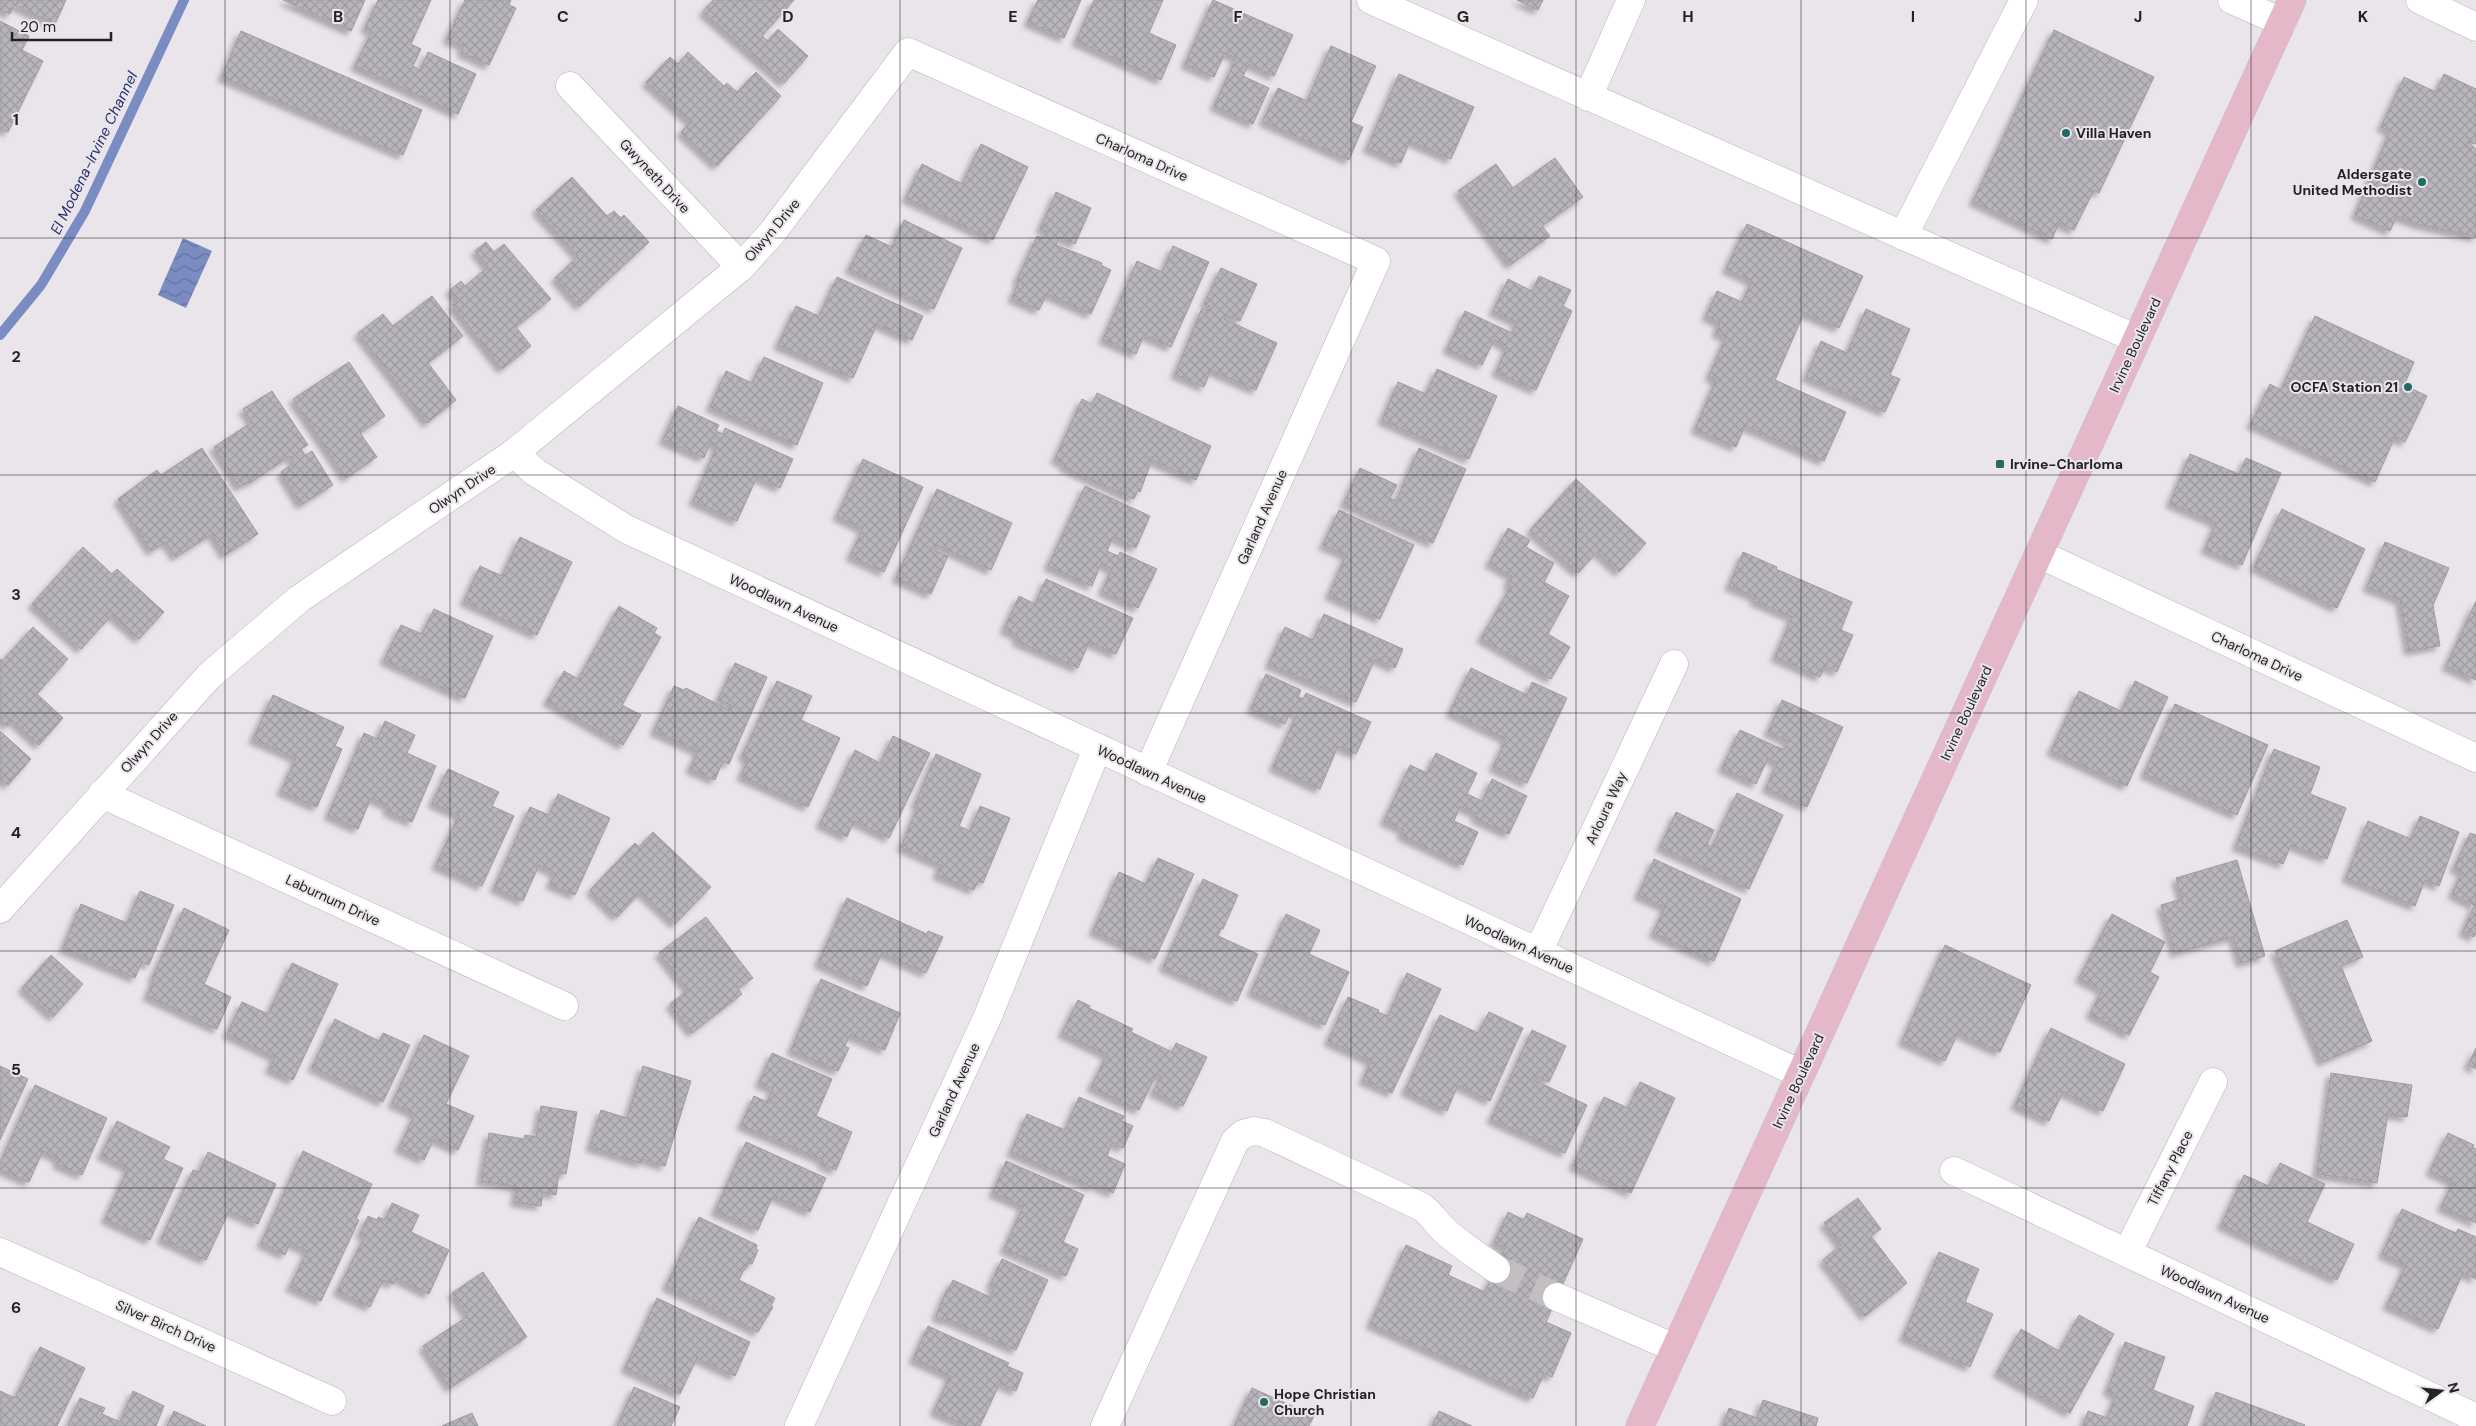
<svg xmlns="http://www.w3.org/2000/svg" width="2476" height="1426" viewBox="0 0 2476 1426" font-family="'DM Sans',sans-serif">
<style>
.water{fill:url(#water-waves)}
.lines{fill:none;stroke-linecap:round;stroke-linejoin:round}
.stream{stroke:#7b8cc2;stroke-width:10}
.building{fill:url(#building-cross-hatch);stroke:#9e9ca2;filter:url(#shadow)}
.minor-tunnel{stroke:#c2bec2;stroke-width:28;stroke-dasharray:28 14;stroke-linecap:butt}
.minor-casing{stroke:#b9b4b9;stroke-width:29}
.major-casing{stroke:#c6c5c6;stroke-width:29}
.minor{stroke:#fff;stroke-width:28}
.major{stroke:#e5b8c9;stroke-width:28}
.grid{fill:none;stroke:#232123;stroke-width:1;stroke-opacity:0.55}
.poi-dot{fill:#1f6a63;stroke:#eae5ea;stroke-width:2}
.labels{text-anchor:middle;stroke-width:4;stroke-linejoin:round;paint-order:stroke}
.poi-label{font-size:14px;font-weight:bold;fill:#232123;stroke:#eae5ea;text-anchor:start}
.street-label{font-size:14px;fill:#232123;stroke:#eae5ea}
.water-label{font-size:15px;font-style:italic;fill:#253173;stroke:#eae5ea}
.grid-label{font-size:16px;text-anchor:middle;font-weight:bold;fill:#232123;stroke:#eae5ea;stroke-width:4;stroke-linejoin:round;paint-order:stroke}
</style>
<defs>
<pattern id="water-waves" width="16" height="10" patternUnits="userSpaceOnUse" patternTransform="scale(1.25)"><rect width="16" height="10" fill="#7b8cc2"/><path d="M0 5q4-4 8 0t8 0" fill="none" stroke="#64729d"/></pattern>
<pattern id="building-cross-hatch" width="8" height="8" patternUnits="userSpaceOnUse" patternTransform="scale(1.25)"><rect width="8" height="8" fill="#b7b5bb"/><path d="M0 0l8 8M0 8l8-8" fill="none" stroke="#9d9ba0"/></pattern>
<filter id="shadow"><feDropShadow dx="-4.5" dy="4.5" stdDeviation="2.5" flood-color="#0004"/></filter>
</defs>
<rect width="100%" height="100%" fill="#eae5ea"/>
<polygon class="water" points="183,238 212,251 186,308 158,295"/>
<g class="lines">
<polyline class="stream" points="0,335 41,285 85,211 184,0"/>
</g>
<g class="building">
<polygon points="0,0 66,0 55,24 14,5 10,14 0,10"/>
<polygon points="283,0 365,0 351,31"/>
<polygon points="378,0 431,0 411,44 421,49 413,66 420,70 428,52 476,74 458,114 355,66 372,31 365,28"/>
<polygon points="465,0 511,0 509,5 516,8 489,65 461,52 464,46 447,39"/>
<polygon points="713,0 794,0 762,36 768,41 778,29 808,56 784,83 703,12"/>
<polygon points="1038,0 1081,0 1064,38 1028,22"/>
<polygon points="1094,0 1163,0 1149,33 1176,45 1161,80 1076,41"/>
<polygon points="1213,0 1293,35 1274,76 1249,64 1243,76 1269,88 1253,124 1214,106 1236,58 1225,53 1214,77 1185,64"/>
<polygon points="1517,0 1543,0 1538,10"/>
<polygon points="0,21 29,36 22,50 43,61 8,132 0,128"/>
<polygon points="2054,30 2154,77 2099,193 2094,190 2074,230 2059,223 2052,239 1973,201"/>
<polygon points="241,31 422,110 403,155 222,77"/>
<polygon points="1331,46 1376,66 1351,122 1363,127 1349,160 1263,121 1278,88 1307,101"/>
<polygon points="688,52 724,86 727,83 737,92 756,72 781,96 717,166 681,132 691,122 646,82 670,57 678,64"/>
<polygon points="1399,74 1474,107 1451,159 1410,141 1401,163 1367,148"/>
<polygon points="2444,74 2476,89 2476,144 2468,142 2476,149 2476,237 2418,224 2397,216 2390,231 2355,215 2390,131 2381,127 2404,77 2436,92"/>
<polygon points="981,144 1028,167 993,240 906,198 922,164 962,184"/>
<polygon points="1555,158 1583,197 1542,226 1550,236 1510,265 1458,191 1496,164 1513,188"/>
<polygon points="572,177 607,216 614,211 621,218 624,215 649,242 580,306 555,278 578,256 536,210"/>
<polygon points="1056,192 1091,208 1075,244 1060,237 1056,245 1102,263 1101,265 1111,270 1091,314 1047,294 1039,310 1012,298 1019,281 1017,280 1037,236 1044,238 1047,231 1040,229"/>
<polygon points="904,220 962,248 934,309 849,269 866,235 892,247"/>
<polygon points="1747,224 1863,276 1839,328 1804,313 1775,380 1846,412 1824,461 1745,426 1736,447 1695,429 1716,380 1709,376 1726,337 1716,333 1720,323 1706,316 1717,291 1742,302 1752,281 1726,269"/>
<polygon points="486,242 494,252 504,244 551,299 516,327 531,346 502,369 452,305 457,301 450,290 461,281 465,286 488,267 475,251"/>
<polygon points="1173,246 1209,262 1171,347 1144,335 1136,354 1103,339 1137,261 1162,272"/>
<polygon points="1221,268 1257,284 1240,321 1226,315 1224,319 1277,343 1256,390 1211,370 1204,387 1175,374 1202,308 1208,311 1210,306 1204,304"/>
<polygon points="1539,276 1571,290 1563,306 1572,311 1536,390 1496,372 1507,347 1494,340 1482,365 1447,349 1465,311 1512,333 1517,322 1493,311 1508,279 1532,291"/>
<polygon points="837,277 923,316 912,340 877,324 853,378 778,345 796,306 819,316"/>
<polygon points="432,296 463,336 428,363 456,400 427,423 358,333 383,314 393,326"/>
<polygon points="1866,309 1910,329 1890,375 1900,379 1885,412 1806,377 1821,341 1847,353"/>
<polygon points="2315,316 2414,362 2404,385 2427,396 2405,442 2395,437 2375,482 2251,424 2270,384 2281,390"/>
<polygon points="764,357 823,383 797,445 710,407 726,371 752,383"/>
<polygon points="349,362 385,416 360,433 377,457 346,478 293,399"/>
<polygon points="1437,369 1497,396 1469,459 1382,420 1398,382 1426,394"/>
<polygon points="272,391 308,445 301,449 305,455 312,451 333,485 301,505 281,472 294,463 290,456 250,483 249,482 239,487 214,447 252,422 243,409"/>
<polygon points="1097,393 1211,446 1196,480 1152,460 1140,492 1138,490 1134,499 1064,467 1065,464 1055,459 1082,399 1092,404"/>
<polygon points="678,406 719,425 716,431 723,434 725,428 793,459 780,488 757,477 737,521 693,501 717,446 710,443 704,458 663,440"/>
<polygon points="202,448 258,534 225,555 212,534 176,557 166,542 151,551 118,499 157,470 161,475"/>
<polygon points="1419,448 1466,469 1433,543 1344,503 1360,468 1397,485 1390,498 1396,501"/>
<polygon points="2190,454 2239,474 2246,458 2281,473 2242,565 2205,549 2216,523 2170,503"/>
<polygon points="863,459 923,487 884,572 850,556 863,529 837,516"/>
<polygon points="1576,479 1646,543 1619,572 1597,552 1578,573 1530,530"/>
<polygon points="1085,486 1150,516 1136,548 1113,537 1107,551 1118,556 1120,552 1157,569 1138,608 1102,591 1112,569 1101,564 1092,586 1048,566"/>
<polygon points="937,489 1012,523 991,570 937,545 934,550 948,556 931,594 896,578"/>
<polygon points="2282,509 2365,549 2337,608 2254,567"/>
<polygon points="1339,510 1414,545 1380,619 1329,595 1346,555 1323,545"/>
<polygon points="1508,528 1530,540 1526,547 1554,563 1544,582 1569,596 1548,634 1570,647 1551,679 1481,638 1511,586 1507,584 1512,576 1489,563"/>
<polygon points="520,537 572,562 537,635 464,601 480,566 502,576"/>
<polygon points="2385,542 2449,568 2433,605 2440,646 2409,651 2400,600 2367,587"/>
<polygon points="83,547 112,574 117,569 164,612 139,639 112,615 81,649 32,604"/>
<polygon points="1743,552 1777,567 1776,569 1852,602 1841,630 1853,635 1837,672 1825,666 1820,677 1775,657 1792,617 1754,601 1756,597 1729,586"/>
<polygon points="1046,579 1133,618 1116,654 1089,642 1078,668 1016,641 1018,636 1004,629 1019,596 1035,604"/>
<polygon points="2476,601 2476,680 2446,666"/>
<polygon points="619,606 657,628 654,633 661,637 622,705 641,715 623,745 547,701 564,671 578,679"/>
<polygon points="434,609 493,636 465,698 384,660 401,625 422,634"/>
<polygon points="1324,614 1403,649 1395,668 1375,659 1356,702 1269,664 1285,627 1313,640"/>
<polygon points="33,627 68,659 37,694 63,718 39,745 12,720 7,726 0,719 0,659 2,661"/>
<polygon points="735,663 767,677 729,764 723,761 715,780 690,769 698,751 654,731 674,686 684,690 686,688 729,710 731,705 718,700"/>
<polygon points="1471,668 1527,695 1532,682 1567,698 1527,783 1493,767 1506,739 1450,712"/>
<polygon points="1266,674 1301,690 1298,697 1303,699 1306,693 1371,722 1356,754 1338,746 1320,789 1273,767 1297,714 1291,711 1285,724 1251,709"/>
<polygon points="777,681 812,696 801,720 840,738 808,807 741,776 748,759 742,756"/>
<polygon points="2135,681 2168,697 2127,786 2051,751 2079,691 2121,711"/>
<polygon points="273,695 344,727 335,746 342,749 317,807 281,791 296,758 253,739"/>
<polygon points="1782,700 1843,727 1807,807 1766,788 1777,763 1768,758 1756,784 1722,768 1740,730 1784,750 1788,741 1768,732"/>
<polygon points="2175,704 2268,745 2237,815 2144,774"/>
<polygon points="385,721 415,735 407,753 436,766 412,822 387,811 389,806 371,798 358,829 328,815 364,733 377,739"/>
<polygon points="0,731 31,759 8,785 0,778"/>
<polygon points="893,736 930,753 889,838 854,821 847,837 820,824 855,750 880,763"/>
<polygon points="2274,749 2320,767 2310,794 2346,808 2327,859 2291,845 2283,864 2236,846"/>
<polygon points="1436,753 1477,773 1467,794 1482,801 1492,779 1527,796 1509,834 1475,818 1477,814 1460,806 1454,821 1478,832 1463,865 1401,835 1404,830 1384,821 1410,765 1427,773"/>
<polygon points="936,754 981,774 959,826 970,831 980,806 1010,818 983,883 978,881 974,890 937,875 941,865 901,847 918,806 915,804"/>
<polygon points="448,769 499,792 492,806 514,816 482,886 436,865 459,815 432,803"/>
<polygon points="1737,793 1783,815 1749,889 1660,847 1676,812 1714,830 1707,845 1712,847"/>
<polygon points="558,794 610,818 575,895 550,884 555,873 539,865 523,901 494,888 530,807 549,815"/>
<polygon points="2420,816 2459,832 2439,886 2425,880 2415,906 2346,878 2368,821 2411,839"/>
<polygon points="653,832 711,887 675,924 641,892 617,917 590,890 635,843 639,847"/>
<polygon points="2470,833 2476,835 2476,933 2474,937 2463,932 2474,905 2452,894 2462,872 2454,868"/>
<polygon points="1158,858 1194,874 1155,959 1093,931 1119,872 1146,884"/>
<polygon points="1654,859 1741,899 1714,961 1653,933 1665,907 1638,895"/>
<polygon points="2237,860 2265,956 2241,963 2233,937 2175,953 2161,905 2182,899 2176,878"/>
<polygon points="1203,879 1238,895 1223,929 1221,928 1218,936 1258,954 1237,1001 1163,967"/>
<polygon points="140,891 174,905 149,965 142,962 135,978 63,948 81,904 127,923"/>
<polygon points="847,898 927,934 928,931 943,937 926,973 882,953 867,986 818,963"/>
<polygon points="184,908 229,930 204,984 231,997 217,1029 147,996 154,980 152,978"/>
<polygon points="1286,914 1320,930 1309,954 1349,972 1325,1025 1251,992"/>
<polygon points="2112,914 2165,942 2150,972 2159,977 2129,1035 2090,1014 2102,990 2079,978"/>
<polygon points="706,917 753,978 738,989 742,994 692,1033 670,1004 688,990 659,953"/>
<polygon points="2347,920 2363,957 2341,966 2372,1041 2322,1062 2275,951"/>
<polygon points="1945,945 2031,985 2000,1052 1958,1033 1945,1061 1902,1041"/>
<polygon points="51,955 83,984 53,1017 22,988"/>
<polygon points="292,963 338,984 293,1080 269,1069 275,1057 227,1034 242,1002 268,1014"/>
<polygon points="1407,973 1441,989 1392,1093 1363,1080 1371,1061 1328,1041 1348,997 1379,1010 1378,1012 1388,1016"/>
<polygon points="821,979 900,1013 885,1050 850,1035 845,1046 849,1048 838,1071 791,1050"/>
<polygon points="1078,1000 1090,1006 1089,1008 1133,1029 1131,1032 1172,1052 1176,1043 1207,1057 1183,1106 1153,1092 1161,1076 1157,1073 1139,1110 1091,1087 1107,1055 1062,1033"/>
<polygon points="1489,1012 1523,1028 1490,1101 1458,1085 1447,1111 1405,1091 1440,1015 1478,1033"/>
<polygon points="335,1019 379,1041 383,1033 410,1045 383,1102 312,1067"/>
<polygon points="2051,1028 2125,1064 2103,1111 2063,1092 2049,1121 2015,1105"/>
<polygon points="1532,1030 1566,1046 1549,1082 1536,1076 1534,1080 1587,1105 1565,1153 1491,1119"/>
<polygon points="424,1035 469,1056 446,1104 474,1116 458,1150 434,1139 424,1160 399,1148 415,1114 392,1103"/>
<polygon points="2476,1048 2476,1069 2468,1065"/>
<polygon points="772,1053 832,1079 816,1116 852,1132 836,1170 822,1164 823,1160 741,1125 754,1096 767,1102 773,1089 759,1083"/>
<polygon points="0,1066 28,1079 0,1140"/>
<polygon points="643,1066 691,1081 665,1166 643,1159 641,1163 590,1147 601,1110 627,1118"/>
<polygon points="2331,1073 2412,1085 2407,1117 2388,1114 2377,1183 2317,1174"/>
<polygon points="1640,1082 1675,1098 1631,1193 1573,1166 1604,1097 1628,1108"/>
<polygon points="35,1085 107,1118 82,1175 57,1164 59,1159 43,1151 29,1182 0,1169 0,1163"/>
<polygon points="1079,1097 1124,1116 1122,1121 1133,1126 1123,1148 1112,1143 1107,1156 1125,1164 1113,1193 1093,1184 1092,1187 1011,1152 1027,1114 1065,1130"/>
<polygon points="541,1106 577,1112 566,1174 559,1173 556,1195 543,1192 541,1206 515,1202 517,1187 481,1181 489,1133 524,1139 525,1135 536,1137"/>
<polygon points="117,1121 170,1147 163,1159 183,1168 150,1240 105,1219 128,1168 101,1155"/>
<polygon points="2448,1133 2474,1145 2473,1148 2476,1149 2476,1223 2441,1207 2453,1182 2430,1171"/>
<polygon points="746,1142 826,1178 810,1212 773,1196 758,1230 715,1211"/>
<polygon points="303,1151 372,1184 356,1219 359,1220 321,1301 290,1287 307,1251 290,1243 285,1255 261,1243"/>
<polygon points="208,1152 276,1184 258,1224 229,1211 206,1260 161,1239 193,1170 199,1172"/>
<polygon points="1006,1161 1084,1195 1063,1242 1078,1249 1066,1276 1004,1249 1023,1206 993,1193"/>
<polygon points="2280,1163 2325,1184 2307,1222 2354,1244 2337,1280 2221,1225 2244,1175 2269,1186"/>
<polygon points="1858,1198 1881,1229 1871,1236 1907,1283 1865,1316 1823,1260 1841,1245 1824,1223"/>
<polygon points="392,1203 419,1215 411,1232 449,1250 429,1294 396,1278 393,1284 383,1280 370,1307 337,1291 365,1236 360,1234 368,1216 377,1220 378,1217 385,1220"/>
<polygon points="2402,1209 2456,1233 2458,1229 2476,1237 2476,1279 2463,1273 2438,1329 2387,1305 2406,1265 2382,1254"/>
<polygon points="1508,1212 1524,1220 1527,1213 1583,1239 1546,1322 1571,1333 1552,1377 1544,1374 1533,1398 1370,1324 1406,1245 1452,1266 1448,1275 1485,1292 1505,1248 1494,1243"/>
<polygon points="699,1217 757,1245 756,1249 758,1250 752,1264 749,1263 745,1270 744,1269 739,1280 775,1298 771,1306 773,1307 758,1332 666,1286"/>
<polygon points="1939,1252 1979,1269 1965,1302 1993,1314 1970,1367 1903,1337"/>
<polygon points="1002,1259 1048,1280 1016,1350 947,1319 946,1321 936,1316 947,1289 948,1290 953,1280 990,1297 994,1287 990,1285"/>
<polygon points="483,1272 527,1337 450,1388 423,1346 468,1316 452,1293"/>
<polygon points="657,1298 750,1342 735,1376 697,1358 680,1394 625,1368"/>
<polygon points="2079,1315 2114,1334 2070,1413 1997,1372 2021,1329 2059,1351"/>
<polygon points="928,1326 1009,1363 1007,1366 1023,1373 1016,1391 1000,1383 980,1426 966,1426 934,1411 950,1376 913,1359"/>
<polygon points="2125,1342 2165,1357 2153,1390 2194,1406 2187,1426 2083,1426 2088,1411 2107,1418 2116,1395 2107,1391"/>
<polygon points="40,1347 85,1368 57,1426 0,1426 0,1391 15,1398"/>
<polygon points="634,1387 680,1407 671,1426 617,1426"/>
<polygon points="1252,1388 1314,1416 1309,1426 1234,1426"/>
<polygon points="133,1391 164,1406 156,1426 68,1426 80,1398 105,1408 102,1414 120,1422"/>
<polygon points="2216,1392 2305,1425 2304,1426 2203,1426"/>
<polygon points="1763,1400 1818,1418 1816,1426 1723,1426 1729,1408 1757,1418"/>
<polygon points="174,1411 206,1426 167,1426"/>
<polygon points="1439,1411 1472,1426 1432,1426"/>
<polygon points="472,1413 478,1426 442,1426"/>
</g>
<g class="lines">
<polyline class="minor-tunnel" points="1496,1269 1557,1297"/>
<defs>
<g id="minor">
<polyline points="1371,0 2137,339"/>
<polyline points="2232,0 2282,22"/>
<polyline points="2420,0 2476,27"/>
<polyline points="570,86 741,267"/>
<polyline points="1588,97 1631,0"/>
<polyline points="1903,236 2024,0"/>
<polyline points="514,453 535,472 626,529 1801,1074"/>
<polyline points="2039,554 2476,758"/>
<polyline points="102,794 564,1006"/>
<polyline points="0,909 209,676 299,599 514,453 741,267 771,234 908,52 1376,261 1148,772"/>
<polyline points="1538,952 1674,664"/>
<polyline points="1954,1171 2476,1418"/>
<polyline points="0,1252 332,1401"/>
<polyline points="2127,1253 2213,1082"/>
<polyline points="1557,1297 1675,1348"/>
<polyline points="799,1426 987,1018 1097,749"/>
<path d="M1105 1426 1235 1141 1243 1134 1254 1131 1265 1133 1422 1207C1431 1214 1436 1222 1444 1230 1460 1245 1478 1256 1496 1269"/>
</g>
<polyline id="major" points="1640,1426 2292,0"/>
</defs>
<use href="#minor" class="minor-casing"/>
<use href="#major" class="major-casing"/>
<use href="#minor" class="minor"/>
<use href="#major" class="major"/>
</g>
<path class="grid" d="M225 0V1426M450 0V1426M675 0V1426M900 0V1426M1125 0V1426M1351 0V1426M1576 0V1426M1801 0V1426M2026 0V1426M2251 0V1426M0 238H2476M0 475H2476M0 713H2476M0 951H2476M0 1188H2476"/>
<g class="poi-dot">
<circle cx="2066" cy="133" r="5"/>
<circle cx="2422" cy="182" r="5"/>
<circle cx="2408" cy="387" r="5"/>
<rect x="1995" y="459" width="10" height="10" rx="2.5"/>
<circle cx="1264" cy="1402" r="5"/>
</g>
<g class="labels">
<g class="poi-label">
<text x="2076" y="138">Villa Haven</text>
<text x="2412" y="179" text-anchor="end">Aldersgate<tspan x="2412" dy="16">United Methodist</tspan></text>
<text x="2398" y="392" text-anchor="end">OCFA Station 21</text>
<text x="2010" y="469">Irvine-Charloma</text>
<text x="1274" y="1399">Hope Christian<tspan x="1274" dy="16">Church</tspan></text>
</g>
<g class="street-label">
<text transform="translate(1142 157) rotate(24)" y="5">Charloma Drive</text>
<text transform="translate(655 176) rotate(47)" y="5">Gwyneth Drive</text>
<text transform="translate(772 230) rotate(-50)" y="5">Olwyn Drive</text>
<text transform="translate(2135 345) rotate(-65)" y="5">Irvine Boulevard</text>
<text transform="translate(462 489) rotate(-34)" y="5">Olwyn Drive</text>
<text transform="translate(1262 517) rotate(-66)" y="5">Garland Avenue</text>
<text transform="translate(784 603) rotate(25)" y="5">Woodlawn Avenue</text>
<text transform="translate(2257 656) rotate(25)" y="5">Charloma Drive</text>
<text transform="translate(1966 713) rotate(-65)" y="5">Irvine Boulevard</text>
<text transform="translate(149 742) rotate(-48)" y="5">Olwyn Drive</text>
<text transform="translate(1152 774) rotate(25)" y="5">Woodlawn Avenue</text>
<text transform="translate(1606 808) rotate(-65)" y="5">Arloura Way</text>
<text transform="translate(333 900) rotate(25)" y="5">Laburnum Drive</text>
<text transform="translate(1519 944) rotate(25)" y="5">Woodlawn Avenue</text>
<text transform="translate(1798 1081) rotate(-65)" y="5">Irvine Boulevard</text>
<text transform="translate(954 1090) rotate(-65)" y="5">Garland Avenue</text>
<text transform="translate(2170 1168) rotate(-63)" y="5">Tiffany Place</text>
<text transform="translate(2215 1294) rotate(25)" y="5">Woodlawn Avenue</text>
<text transform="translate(166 1326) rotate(24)" y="5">Silver Birch Drive</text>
</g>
<g class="water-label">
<text transform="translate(94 153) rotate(-64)" y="5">El Modena-Irvine Channel</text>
</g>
</g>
<g class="grid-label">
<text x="338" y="22">B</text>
<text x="563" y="22">C</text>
<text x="788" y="22">D</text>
<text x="1013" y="22">E</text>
<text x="1238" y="22">F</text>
<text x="1463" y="22">G</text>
<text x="1688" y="22">H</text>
<text x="1913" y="22">I</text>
<text x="2138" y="22">J</text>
<text x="2363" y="22">K</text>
<text x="16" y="125">1</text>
<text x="16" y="362">2</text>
<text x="16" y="600">3</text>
<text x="16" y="838">4</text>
<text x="16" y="1075">5</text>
<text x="16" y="1313">6</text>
</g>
<g transform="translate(2441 1391) rotate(75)" stroke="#eae5ea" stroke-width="4" paint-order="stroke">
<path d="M0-4L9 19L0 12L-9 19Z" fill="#232123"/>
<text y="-8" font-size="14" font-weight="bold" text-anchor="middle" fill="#232123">N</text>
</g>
<path d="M12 32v8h99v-8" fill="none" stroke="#232123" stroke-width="2.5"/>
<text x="20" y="32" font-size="15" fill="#232123" stroke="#eae5ea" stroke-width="4" paint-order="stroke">20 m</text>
</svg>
